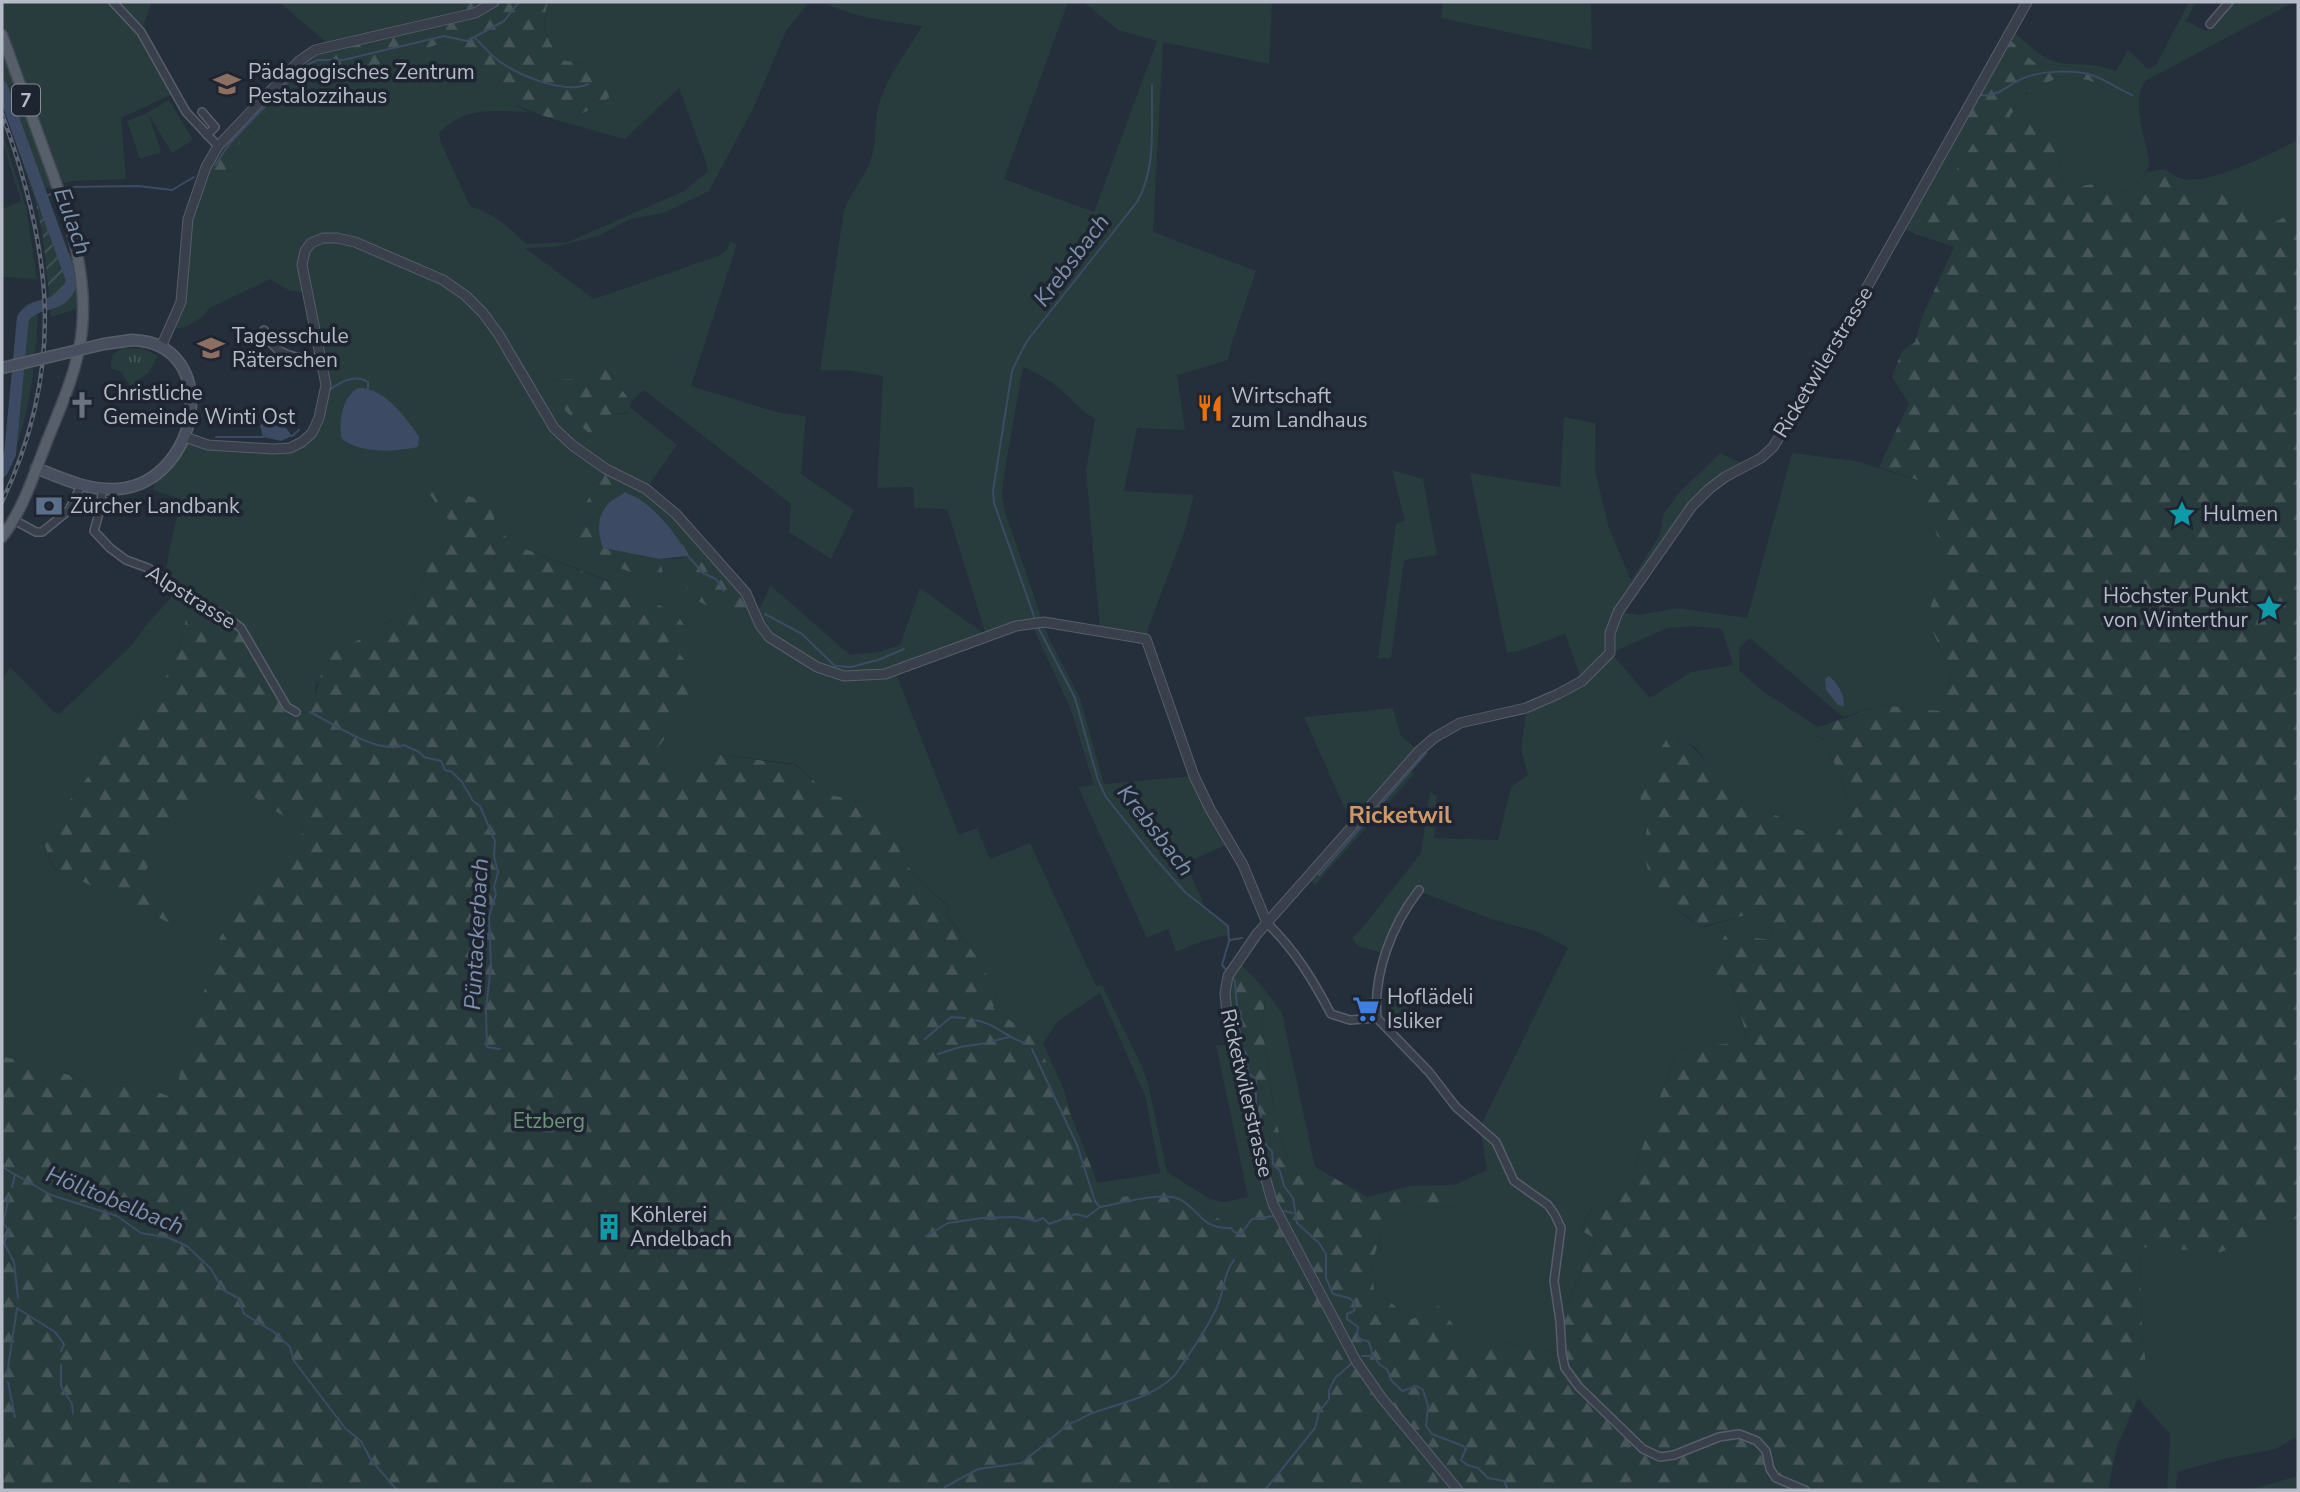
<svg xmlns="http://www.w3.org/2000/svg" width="2300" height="1492" viewBox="0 0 2300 1492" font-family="'Nunito Sans',sans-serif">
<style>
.grass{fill:#283b3d;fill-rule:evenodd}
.forest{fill:url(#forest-firs)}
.park{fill:url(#park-tufts)}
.garden{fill:url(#garden-furrows)}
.water{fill:#3c4b63}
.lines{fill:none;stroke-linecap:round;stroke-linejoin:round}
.stream{stroke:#3c4b63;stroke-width:2}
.river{stroke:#3c4b63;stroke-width:12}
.minor-casing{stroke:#575e6a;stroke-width:10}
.tertiary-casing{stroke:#575e6a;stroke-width:11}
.secondary-casing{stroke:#575e6a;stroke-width:13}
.primary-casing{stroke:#424955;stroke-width:13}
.minor{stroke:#39404c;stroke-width:7}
.tertiary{stroke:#39404c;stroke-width:9}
.secondary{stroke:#474f5e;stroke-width:10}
.primary{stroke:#575f6b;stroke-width:10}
.rail-casing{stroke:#5b6472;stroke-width:4.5}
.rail{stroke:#1e2530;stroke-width:2;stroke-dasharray:5;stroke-linecap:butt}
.secondary-bridge-casing{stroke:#575e6a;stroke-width:13;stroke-linecap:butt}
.secondary-bridge{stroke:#474f5e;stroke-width:10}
.labels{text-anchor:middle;stroke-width:7;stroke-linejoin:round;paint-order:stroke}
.shield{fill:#1e2530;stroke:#888e9a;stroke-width:2}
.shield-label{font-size:19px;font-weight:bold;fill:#b5bbc7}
.poi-label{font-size:21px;fill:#b5bbc7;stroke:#1e2530;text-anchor:start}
.street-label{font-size:21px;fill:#b5bbc7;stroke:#1e2530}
.park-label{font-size:21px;fill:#6d9679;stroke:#1e2530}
.water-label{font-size:23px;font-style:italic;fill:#7e90ac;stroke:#1e2530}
.quarter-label{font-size:24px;font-weight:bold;fill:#cd996a;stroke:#1e2530}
</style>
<defs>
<pattern id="forest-firs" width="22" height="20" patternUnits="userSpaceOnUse" patternTransform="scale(1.75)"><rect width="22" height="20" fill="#283b3d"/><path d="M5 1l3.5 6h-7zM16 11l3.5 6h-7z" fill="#455558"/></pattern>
<pattern id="park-tufts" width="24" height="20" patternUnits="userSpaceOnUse" patternTransform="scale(1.75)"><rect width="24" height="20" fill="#283b3d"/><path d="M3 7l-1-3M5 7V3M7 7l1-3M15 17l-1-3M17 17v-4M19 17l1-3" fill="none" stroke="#455558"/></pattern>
<pattern id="garden-furrows" width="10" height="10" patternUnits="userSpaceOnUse" patternTransform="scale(1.75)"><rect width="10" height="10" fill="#283b3d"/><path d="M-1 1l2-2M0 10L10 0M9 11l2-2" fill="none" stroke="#455558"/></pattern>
</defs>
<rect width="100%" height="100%" fill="#252e3b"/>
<g class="grass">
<path d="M2 2H152L141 32 175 93 121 118 126 179 72 181 43 189 67 250C79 264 77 291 76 309L51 317 50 303 65 288 44 214 36 204 2 102Z"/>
<polygon points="279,2 463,2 456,4 458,17 331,46"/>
<path d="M548 2H809L786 31 753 109 709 191 664 213 630 219 598 236 555 247 525 248 594 299 718 256 727 250 730 241 737 244 691 386 780 413 806 416 801 474 854 510 831 559 789 532 791 504 644 390 631 402 605 366 580 379 545 380 595 436 610 415 628 413 630 407 677 445 646 489 580 545 604 561 664 578 660 559H673L692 598 739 622C759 612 763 606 770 585L850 655 879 652 900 645 920 588 986 635 947 509 914 508 913 487 877 488 883 376 845 370H820L844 210C851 193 863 179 870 162 877 145 874 126 878 108 885 79 907 52 922 26 888 21 854 18 823 2H1068L1004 179 1094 212 1157 41 1118 30 1083 2H1272L1269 64 1163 42 1153 232 1256 271 1232 342 1228 360 1177 375 1185 430 1137 428 1124 491 1194 495 1185 530 1149 626 1146 639 1100 631 1086 470 1095 419C1081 411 1073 400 1061 390 1050 380 1037 373 1023 367L1004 475 1002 495 1005 512 1048 636 1080 698 1104 784 1194 776 1230 843 1186 863 1205 907 1228 926 1227 935 1200 942 1176 952 1168 929 1147 938 1078 787 1094 785 1071 710 1031 623 895 671 959 835 977 828 990 859 1030 843 1096 986 1102 985 1140 1062 1148 1083 1167 1172 1210 1199 1224 1202 1248 1197 1216 1045 1233 1046 1273 1204 1226 1223 1169 1189 1104 1200 1097 1183 1160 1173 1145 1096 1100 993 1058 1021 1043 1043 1064 1090 1073 1120 1036 1039 993 1008 997 993 976 956 948 916 947 905 911 872 901 848 890 833 880 806 831 795 795 764 716 754 673 774 648 762 667 732 693 671 680 654 609 581 515 545 496 527 428 491 452 524 449 533 429 561 420 588 405 610 374 633 356 641 316 685 315 699 309 709 296 712 189 600 183 636 168 674 41 837 54 869 194 913 138 888 159 841 218 774 305 830 173 1098 131 1081 95 1087 69 1075 2 1056V680L10 667 53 711 59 714 132 645 146 625 177 591 164 578 180 499 153 490 159 472 185 437 196 441 290 448 312 432 326 385 307 292 290 291 270 279 210 308 201 318 186 327 175 329 171 327 176 316 186 243 206 167 232 151 319 66 347 75 439 44 462 46C482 85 492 90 528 112 493 111 466 106 439 133L441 143 470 206C494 214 509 226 526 244L568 242 684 191 708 171 706 162 679 88 625 139 566 123 609 98 584 64 561 60C546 37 540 30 548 2Z"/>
<polygon points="1443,2 1591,2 1592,50 1441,18"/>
<path d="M2189 2H2196L2186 21 2206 31 2220 10 2229 2H2294L2145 81C2130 107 2147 136 2149 164 2146 178 2136 185 2125 192 2098 180 2092 183 2065 191L2058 152 2010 133V116L2027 92 2059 77 2088 80 2122 96 2093 70 2034 62 2007 37 2011 30C2026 42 2042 60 2061 63 2083 66 2092 62 2116 71L2128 50 2148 69 2156 65Z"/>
<polygon points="169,100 193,140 172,153 149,115 161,152 140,159 127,121 147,113"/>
<polygon points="1962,119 1983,129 1941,194 1942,210 1927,214 1916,234 1901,228"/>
<polygon points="2,132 26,207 37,279 2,277 2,209 21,201 2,141"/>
<path d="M2298 140V209L2258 233 2210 196 2178 195 2164 169C2170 172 2177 178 2184 179 2210 185 2274 152 2298 140Z"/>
<path d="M35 301 38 302C37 353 32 402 15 451L8 448 16 322 25 305Z"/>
<path d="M1564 417 1595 423 1596 475 1609 528 1631 580 1660 535 1663 515 1679 493 1720 453 1746 465 1709 489 1619 612 1639 615 1677 608 1747 618 1792 453 1856 461 1920 481 1948 567 1926 617 1952 673 1939 712 1880 705 1843 717 1750 638 1740 647 1739 670 1761 690 1818 727 1812 730 1816 736 1829 742C1827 753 1848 795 1853 809L1831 841 1789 826 1778 816 1741 801 1728 791 1695 747 1670 734 1638 819 1648 822 1645 832 1651 880 1669 904 1696 924 1705 927 1742 916 1768 918 1773 940 1708 984 1730 979 1748 1042 1681 1049 1675 1055 1636 1165 1614 1208 1597 1199 1580 1229 1596 1239 1567 1304 1562 1354 1494 1341 1469 1349 1440 1306 1412 1319 1374 1290 1372 1265 1382 1229 1415 1208 1457 1206 1454 1185 1487 1170 1480 1127 1568 948 1538 932 1488 918 1419 891 1385 954 1358 946 1352 938 1363 927 1421 853 1430 791 1437 797 1434 838 1498 840 1511 787 1528 775 1521 750 1526 708 1582 681 1565 634 1519 651 1507 653 1470 473 1560 487ZM1694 626 1722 629 1733 665 1691 672 1650 698 1611 653 1667 628Z"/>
<polygon points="1392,470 1423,479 1437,555 1404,560 1391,658 1378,658 1396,524 1405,521"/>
<polygon points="1393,708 1401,736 1419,751 1407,765 1414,774 1315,885 1308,877 1353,827 1304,717"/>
<polygon points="1397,989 1412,993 1402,1023 1388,1019"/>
<polygon points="1266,991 1282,1013 1315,1167 1297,1176 1283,1147 1275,1117 1262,1024"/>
<polygon points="2298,1218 2298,1436 2276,1449 2224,1459 2177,1472 2176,1490 2167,1490 2170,1434 2138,1398 2147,1370 2142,1336 2140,1246 2221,1252"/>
<polygon points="2298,1476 2298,1490 2249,1490"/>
</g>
<g class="forest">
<path d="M463 2H548C540 30 546 37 561 60L584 64 607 77 609 98 566 123C533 113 501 102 478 76 471 68 467 56 462 46L439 44 347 75 319 66 232 151 228 169 216 172 206 167 218 146 309 53 458 16 456 4Z"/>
<path d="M2007 37 2034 62 2093 70 2131 90V95L2122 96 2088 80 2059 77 2027 92 2010 116 2011 132 2030 110 2041 113 2058 152 2065 191C2092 183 2098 180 2125 192L2138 183 2147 172 2164 169 2178 195 2194 187 2210 196 2234 188 2258 232 2298 209V1218L2221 1252 2140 1247 2142 1336 2147 1370 2143 1387 2116 1449 2108 1490H2V1056L69 1075 95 1087 131 1081 173 1098 220 937 305 830 218 774 159 841 139 887 195 913 189 932 54 868 41 837 168 674 183 636 189 599 241 628 287 707 296 712 309 708C319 692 319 672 330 654 363 637 403 623 420 587 424 579 426 569 429 561 435 547 448 539 452 524L427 491 429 482 491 504 496 527 515 545 609 582 676 613 686 628 680 654C685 661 693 668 695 677 701 697 659 743 648 762L673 774 716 754 795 765 831 795 881 806 890 833 901 848 911 872 947 906 948 917 976 956 997 993 993 1008 1036 1039 1073 1120 1104 1200 1169 1189 1226 1223 1273 1203 1262 1168 1225 993 1237 960 1266 991 1262 1024 1275 1117 1283 1147 1297 1176 1315 1167 1367 1197 1410 1186 1454 1185 1458 1206 1415 1208 1382 1229 1372 1265 1374 1290 1412 1319 1440 1305 1469 1349 1494 1341 1561 1354 1560 1321 1596 1239 1580 1230 1597 1199 1614 1208 1636 1165 1675 1055 1681 1049 1748 1041 1730 979 1707 985 1710 961 1725 935 1773 940 1768 918 1742 916 1697 928C1693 917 1682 914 1673 907 1647 888 1640 853 1648 822L1637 819C1640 788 1654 760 1670 733L1680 740 1683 737 1730 788 1729 791 1741 801 1778 816 1789 826 1831 841 1853 809C1848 795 1827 752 1829 742L1810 732 1811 730 1880 705 1939 711 1952 673 1926 617 1947 567 1920 481 1879 467 1909 403 1892 377 1902 351 1915 342 1922 317 1954 247 1916 234 1927 214 1942 209 1941 194 1982 129 1962 119Z"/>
<path d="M605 366 631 402 629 412 610 415 595 437C572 421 558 404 544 380L580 379Z"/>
<path d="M606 469 646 489 676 514 746 593 755 614 752 621 739 622 692 598 673 559 684 558 676 535 646 504 624 493C619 497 613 499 609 502 599 513 598 534 603 548L660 559 664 578 654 581C628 570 589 561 574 536L580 513Z"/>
</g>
<polygon class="park" points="123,348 144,349 158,356 148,373 130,386 121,372 111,368 112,355"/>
<polygon class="garden" points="36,204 44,214 45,223 51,227 68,277 65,288 50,303 43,236"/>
<g class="water">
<path d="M358 388C384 387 405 417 419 436L418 447C394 452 362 454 342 439 338 423 342 397 358 388Z"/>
<polygon points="264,421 286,428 292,436 281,441 263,437 260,426"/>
<path d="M624 493C647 496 679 536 688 556L660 559 603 548C597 532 597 515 609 503 613 499 619 497 624 493Z"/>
<path d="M1829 676C1838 684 1844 693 1844 706L1838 705 1826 690 1825 679Z"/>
</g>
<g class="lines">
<g class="stream">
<path d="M475 38C483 45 490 55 499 61 518 75 565 95 588 84"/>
<polyline points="306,65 318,60 343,60 444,36 467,41 504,21 519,2"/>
<path d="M1981 95C1995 98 2009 85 2021 79 2042 70 2077 69 2097 77 2109 82 2120 90 2132 95"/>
<polyline points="215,165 230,143 301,69"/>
<polyline points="69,187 138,186 172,190 194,177"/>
<polyline points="43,197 51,194"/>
<path d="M331 389C342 381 355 374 368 382V388"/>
<polyline points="292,436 299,430"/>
<polyline points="216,437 263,437"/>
<polyline points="3,469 6,468"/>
<polyline points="688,556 703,573 716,579 724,591"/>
<polyline points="765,614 802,634 835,666 851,667 878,660 904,649"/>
<path d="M1035 619 994 503 993 491 1012 371 1019 356 1027 341 1137 202C1157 168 1151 123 1152 85"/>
<polyline points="1038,627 1075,698 1098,780 1106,797 1153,856 1185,892 1228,926 1229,941 1222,965 1227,971"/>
<path d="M310 712C334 724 377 755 404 745L419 752 424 757 441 761 445 770 452 772 462 782 473 801 480 806 495 841 494 856 498 872 494 887 496 894 489 916 491 966 486 1009 487 1047 500 1049"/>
<polyline points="1319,875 1426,753"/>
<polyline points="1230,940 1242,938"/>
<path d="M1233 978 1235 981 1237 1006 1241 1013 1239 1027 1242 1047 1247 1055 1248 1073 1256 1079V1112L1260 1114C1264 1129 1258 1140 1272 1151L1273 1164 1280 1171 1284 1186 1293 1198 1297 1223 1319 1243 1326 1254V1278L1333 1294 1349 1298 1355 1303 1354 1311 1347 1314V1319L1358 1327 1357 1338 1369 1342 1373 1356 1380 1365 1387 1369 1391 1380 1402 1391 1417 1386 1423 1390 1428 1406 1426 1426 1432 1434 1463 1446 1466 1449 1461 1460 1467 1465 1478 1468 1488 1478 1504 1481 1508 1490"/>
<path d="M974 1020C993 1022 1007 1038 1025 1043"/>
<polyline points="925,1039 951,1017 965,1018"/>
<polyline points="993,1041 1009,1037"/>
<path d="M1032 1049 1077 1145 1095 1201 1100 1207C1118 1204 1165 1190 1181 1200 1200 1211 1203 1230 1231 1228L1234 1232 1241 1234 1252 1219 1274 1216"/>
<polyline points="938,1054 960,1047 987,1043"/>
<polyline points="2,1167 51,1195 117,1216 141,1233 169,1238 187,1246 211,1269 223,1290 238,1298 244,1314 274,1332 290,1347 294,1361 345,1428 361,1441 371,1460 397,1490"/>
<polyline points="12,1187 15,1175"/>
<polyline points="9,1197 3,1223 9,1231 4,1243 14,1262 18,1298"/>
<polyline points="1284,1211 1293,1213"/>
<polyline points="926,1236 948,1223 982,1218 1016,1217 1036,1221 1043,1218 1049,1224 1076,1214 1087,1217 1100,1207"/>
<polyline points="1362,1356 1371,1356"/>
<polyline points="61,1365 61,1386 72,1404 73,1413"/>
<polyline points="7,1374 17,1308 55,1332 64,1344 61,1351"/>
<polyline points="8,1382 15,1417"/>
<path d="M945 1487 978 1469 1022 1463 1070 1423C1078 1422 1082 1417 1090 1414 1120 1403 1153 1398 1176 1374 1190 1352 1207 1330 1217 1307 1224 1292 1224 1272 1234 1260"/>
<polyline points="1265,1490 1315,1428 1319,1412 1329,1399 1329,1390 1335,1378 1351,1364"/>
</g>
<path class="river" d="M2 87 72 280C65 312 36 298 23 318L10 454 2 471"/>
<defs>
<g id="minor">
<polyline points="113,2 141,32 186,112 218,146"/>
<polyline points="2210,24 2229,2"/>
<polyline points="202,112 215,127 207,135"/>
<path d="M264 330C267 335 269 341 273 345 283 357 308 361 322 357"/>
<polyline points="102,489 101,506 94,531 110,548 126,560 148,568 164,578 189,599 226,616 241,628 287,707 296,712"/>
<polyline points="14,520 36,532 42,532 69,510 81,486"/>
<path d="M1267 923C1295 950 1313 980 1331 1014L1350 1020 1377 1018"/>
<polyline points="1377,1018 1429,1072 1456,1107 1496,1142 1514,1181 1548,1205 1555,1215 1561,1228 1554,1281 1560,1321 1562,1354 1565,1368 1579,1387 1643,1449 1660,1457 1674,1455 1719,1437 1739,1434 1757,1441 1766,1451 1770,1469 1776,1478 1805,1490"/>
<path d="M1377 1018C1373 973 1392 925 1419 890"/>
</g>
<g id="tertiary">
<polyline points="161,347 181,302 188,219 206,167 218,146 299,61 315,50 475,13 494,2"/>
<polyline points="185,437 208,445 273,449 290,448 302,442 312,433 319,418 326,385 302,265 305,251 311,243 323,238 337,238 355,242 443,280 466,296 483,313 499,335 554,428 572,445 606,469 646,489 676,514 746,593 760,625 769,637 817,667 844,676 885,674 1016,626 1044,622 1146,639 1194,776 1210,809 1243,865 1267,923"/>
<polyline points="1458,1490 1381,1397 1356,1361 1273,1204 1251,1128 1228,1025 1225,993 1228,976 1257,934 1419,751 1434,738 1460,723 1526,708 1558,694 1582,681 1610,653 1610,633 1618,612 1692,506 1709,489 1725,477 1761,458 1773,447 1815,380 2027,2"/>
</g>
<path id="secondary" d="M36 468C63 479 89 491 118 489 201 482 223 343 132 340"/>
<path id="primary" d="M2 35C16 73 30 111 44 150 66 209 88 266 82 330 78 369 61 406 47 441 34 474 23 510 2 537"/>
</defs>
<use href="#minor" class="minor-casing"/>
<use href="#tertiary" class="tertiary-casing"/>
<use href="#secondary" class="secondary-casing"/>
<use href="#primary" class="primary-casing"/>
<use href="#minor" class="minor"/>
<use href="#tertiary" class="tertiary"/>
<use href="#secondary" class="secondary"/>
<use href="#primary" class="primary"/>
<defs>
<path id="rail" d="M2 114C52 250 66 367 2 502"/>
</defs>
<use href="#rail" class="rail-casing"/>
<use href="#rail" class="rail"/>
<defs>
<polyline id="secondary-bridge" points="2,368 104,344 132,340"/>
</defs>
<use href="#secondary-bridge" class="secondary-bridge-casing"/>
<use href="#secondary-bridge" class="secondary-bridge"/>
</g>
<defs>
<symbol id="school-bare" viewBox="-9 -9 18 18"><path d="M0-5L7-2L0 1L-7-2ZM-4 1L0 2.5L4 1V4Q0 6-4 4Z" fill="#8d6e63" stroke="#1e2530" stroke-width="2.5" paint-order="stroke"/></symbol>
<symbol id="church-bare" viewBox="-9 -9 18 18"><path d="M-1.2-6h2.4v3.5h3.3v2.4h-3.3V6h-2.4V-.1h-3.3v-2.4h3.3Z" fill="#6b7280" stroke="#1e2530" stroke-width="2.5" paint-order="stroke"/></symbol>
<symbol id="restaurant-bare" viewBox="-9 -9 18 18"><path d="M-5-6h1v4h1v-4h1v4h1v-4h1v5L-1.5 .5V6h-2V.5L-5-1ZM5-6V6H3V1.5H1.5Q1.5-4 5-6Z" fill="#e8710a" stroke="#1e2530" stroke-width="2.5" paint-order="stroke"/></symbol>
<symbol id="bank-bare" viewBox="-9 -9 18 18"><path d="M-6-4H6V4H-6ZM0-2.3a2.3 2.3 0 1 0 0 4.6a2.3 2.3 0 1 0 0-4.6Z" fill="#5c6f8a" stroke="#1e2530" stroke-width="2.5" paint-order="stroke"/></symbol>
<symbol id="sight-bare" viewBox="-9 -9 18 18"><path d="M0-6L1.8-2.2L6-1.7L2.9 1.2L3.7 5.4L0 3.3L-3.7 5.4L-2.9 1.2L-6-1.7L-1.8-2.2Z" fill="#0f9aa8" stroke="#1e2530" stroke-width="2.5" paint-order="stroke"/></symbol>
<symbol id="supermarket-bare" viewBox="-9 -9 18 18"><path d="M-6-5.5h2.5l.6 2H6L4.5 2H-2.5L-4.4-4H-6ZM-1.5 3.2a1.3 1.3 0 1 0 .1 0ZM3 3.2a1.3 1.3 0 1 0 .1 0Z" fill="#3f7fe0" stroke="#1e2530" stroke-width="2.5" paint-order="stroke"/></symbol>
<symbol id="building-bare" viewBox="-9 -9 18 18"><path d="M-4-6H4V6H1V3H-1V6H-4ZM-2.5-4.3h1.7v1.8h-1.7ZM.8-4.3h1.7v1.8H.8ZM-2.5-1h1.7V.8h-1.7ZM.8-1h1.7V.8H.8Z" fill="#0f9aa8" stroke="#1e2530" stroke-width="2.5" paint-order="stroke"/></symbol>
</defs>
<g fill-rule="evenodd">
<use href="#school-bare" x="208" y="65" width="38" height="38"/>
<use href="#school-bare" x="192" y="329" width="38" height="38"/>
<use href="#church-bare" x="63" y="386" width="38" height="38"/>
<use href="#restaurant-bare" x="1191" y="389" width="38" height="38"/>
<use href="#bank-bare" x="30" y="487" width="38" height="38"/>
<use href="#sight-bare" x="2163" y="495" width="38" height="38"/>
<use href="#sight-bare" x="2250" y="589" width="38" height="38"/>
<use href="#supermarket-bare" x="1347" y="990" width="38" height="38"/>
<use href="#building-bare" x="590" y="1208" width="38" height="38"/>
</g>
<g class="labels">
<rect class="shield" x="12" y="84.5" width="28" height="31" rx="5"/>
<g class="shield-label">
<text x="26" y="107">7</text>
</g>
<g class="poi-label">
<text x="248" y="79">Pädagogisches Zentrum<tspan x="248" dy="24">Pestalozzihaus</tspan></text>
<text x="232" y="343">Tagesschule<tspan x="232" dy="24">Räterschen</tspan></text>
<text x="103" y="400">Christliche<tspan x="103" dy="24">Gemeinde Winti Ost</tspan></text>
<text x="1231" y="403">Wirtschaft<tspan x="1231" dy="24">zum Landhaus</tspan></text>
<text x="70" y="513">Zürcher Landbank</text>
<text x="2203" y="521">Hulmen</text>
<text x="2248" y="603" text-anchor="end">Höchster Punkt<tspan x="2248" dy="24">von Winterthur</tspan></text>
<text x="1387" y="1004">Hoflädeli<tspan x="1387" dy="24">Isliker</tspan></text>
<text x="630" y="1222">Köhlerei<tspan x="630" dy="24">Andelbach</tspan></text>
</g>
<g class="street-label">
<text transform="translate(1823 362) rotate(-59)" y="7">Ricketwilerstrasse</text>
<text transform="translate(191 597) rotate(32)" y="7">Alpstrasse</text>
<text transform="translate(1247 1093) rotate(77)" y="7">Ricketwilerstrasse</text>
</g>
<g class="park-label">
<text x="549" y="1128">Etzberg</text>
</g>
<g class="water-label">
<text transform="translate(73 221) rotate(70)" y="8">Eulach</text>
<text transform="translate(1071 260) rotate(-53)" y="8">Krebsbach</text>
<text transform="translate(1156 830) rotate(52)" y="8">Krebsbach</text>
<text transform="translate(476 934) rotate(-87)" y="8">Püntackerbach</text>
<text transform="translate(115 1200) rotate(22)" y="8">Hölltobelbach</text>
</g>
<g class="quarter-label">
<text x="1400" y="823">Ricketwil</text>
</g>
</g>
<rect width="2300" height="1492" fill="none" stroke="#b5bbc7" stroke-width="7"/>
</svg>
